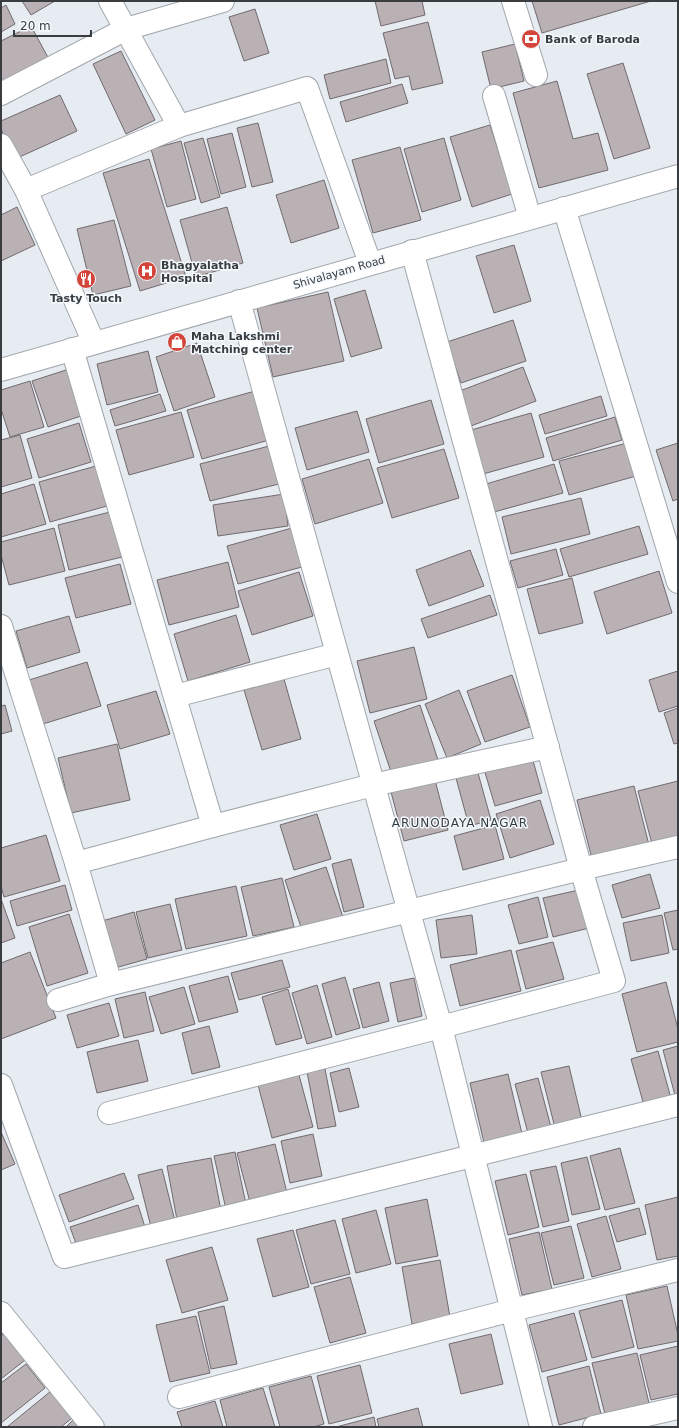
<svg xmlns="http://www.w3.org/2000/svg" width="679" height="1428" viewBox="0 0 679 1428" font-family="'DejaVu Sans',sans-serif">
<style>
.building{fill:#bab1b5;stroke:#716a6e}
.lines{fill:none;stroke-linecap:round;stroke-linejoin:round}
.street-casing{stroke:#a0a6ab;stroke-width:24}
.street{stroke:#fff;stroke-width:22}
.labels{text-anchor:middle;stroke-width:3;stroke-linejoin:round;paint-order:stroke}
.poi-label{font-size:11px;font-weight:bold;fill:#3a3d3f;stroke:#f4f9fe;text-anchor:start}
.street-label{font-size:11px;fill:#3a3d3f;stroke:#f4f9fe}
.neighbourhood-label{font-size:12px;letter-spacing:1px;fill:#373d41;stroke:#f4f9fe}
</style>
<rect width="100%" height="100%" fill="#e6ecf2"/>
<g class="building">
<polygon points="22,1 55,1 31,15"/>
<polygon points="375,1 422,1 425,15 381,26"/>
<polygon points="532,1 651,1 542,33"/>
<polygon points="6,5 15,24 1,32 1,8"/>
<polygon points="255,9 269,53 244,61 229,17"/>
<polygon points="428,22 443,83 412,90 409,76 395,79 383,33"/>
<polygon points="31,26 50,61 1,87 1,41"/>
<polygon points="515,44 524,81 491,89 482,52"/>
<polygon points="121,51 155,120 126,134 93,64"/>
<polygon points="386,59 391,83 330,99 324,75"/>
<polygon points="623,63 650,148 614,159 587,74"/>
<polygon points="557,81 573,139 598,133 608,170 539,188 513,93"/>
<polygon points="402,84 408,103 346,122 340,102"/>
<polygon points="60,95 77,131 15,159 1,129 1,121"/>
<polygon points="258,123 273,182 252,187 237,128"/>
<polygon points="490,125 512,194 472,207 450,137"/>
<polygon points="232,133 246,187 221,194 207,139"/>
<polygon points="203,138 220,197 201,203 184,143"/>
<polygon points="444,138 461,200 422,212 404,149"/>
<polygon points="181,141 196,199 167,207 151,149"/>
<polygon points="400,147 421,220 373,233 352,160"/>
<polygon points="149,159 186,277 140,291 103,173"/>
<polygon points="324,180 339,228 291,243 276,195"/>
<polygon points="17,207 35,245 1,261 1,215"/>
<polygon points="227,207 243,263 196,277 180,220"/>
<polygon points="114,220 131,286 93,295 77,229"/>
<polygon points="514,245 531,301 494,313 476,256"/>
<polygon points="365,290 382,348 351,357 334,299"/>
<polygon points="328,292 344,361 273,377 257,308"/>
<polygon points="513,320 526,361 461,383 447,342"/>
<polygon points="197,343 215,397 174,411 156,357"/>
<polygon points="148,351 158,392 107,405 97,364"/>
<polygon points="523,367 536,401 471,426 457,392"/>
<polygon points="69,369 84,415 48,427 32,381"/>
<polygon points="30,381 44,427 10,437 1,409 1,390"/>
<polygon points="255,391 269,440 202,459 187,410"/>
<polygon points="160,394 166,411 115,426 110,410"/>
<polygon points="601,396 607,416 545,434 539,415"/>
<polygon points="431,400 444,444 379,463 366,419"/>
<polygon points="357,411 369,452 307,470 295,428"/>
<polygon points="181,412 194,457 129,475 116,430"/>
<polygon points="531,413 544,457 483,474 471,430"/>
<polygon points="615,417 622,440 553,461 546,438"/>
<polygon points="79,423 91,462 39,478 27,439"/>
<polygon points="20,435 32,478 1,487 1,440"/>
<polygon points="627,443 636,476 569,495 559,461"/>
<polygon points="678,443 678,499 673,501 656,450"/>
<polygon points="273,445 283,483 210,501 200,464"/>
<polygon points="444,449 459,498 392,518 377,468"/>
<polygon points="369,459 383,503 315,524 302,479"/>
<polygon points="554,464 563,493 494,512 486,484"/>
<polygon points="96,466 107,506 50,522 39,482"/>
<polygon points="34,484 46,524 1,537 1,494"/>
<polygon points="284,494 288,526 218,536 213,505"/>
<polygon points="581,498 590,534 511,554 502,517"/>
<polygon points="110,512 122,557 69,570 58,525"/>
<polygon points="639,526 648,554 569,577 560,549"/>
<polygon points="54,528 65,571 9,585 1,555 1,542"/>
<polygon points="292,528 302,567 238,584 227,546"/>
<polygon points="556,549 563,575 518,588 510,561"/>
<polygon points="470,550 484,586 429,606 416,570"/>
<polygon points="228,562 239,607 169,625 157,580"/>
<polygon points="120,564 131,604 76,618 65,578"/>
<polygon points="659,571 672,613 607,634 594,592"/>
<polygon points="299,572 313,616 252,635 238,591"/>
<polygon points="572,578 583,623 539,634 527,589"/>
<polygon points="490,595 497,615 428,638 421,619"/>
<polygon points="236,615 250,662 188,681 174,634"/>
<polygon points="69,616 80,652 27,668 16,631"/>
<polygon points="414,647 427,699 370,713 357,661"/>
<polygon points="87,662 101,706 43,724 29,680"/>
<polygon points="678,671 678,706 659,712 649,680"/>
<polygon points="512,675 530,727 485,742 467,691"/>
<polygon points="284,679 301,739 262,750 244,690"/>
<polygon points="459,690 481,744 447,758 425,704"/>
<polygon points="156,691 170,734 120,749 107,705"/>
<polygon points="5,705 12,731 1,734 1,706"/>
<polygon points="420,705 438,760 392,775 374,721"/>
<polygon points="678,708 678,743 674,744 664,713"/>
<polygon points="117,744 130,800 71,813 58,758"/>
<polygon points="532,757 542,793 495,806 484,769"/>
<polygon points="478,773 491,820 469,826 456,778"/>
<polygon points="435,780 448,830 404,841 391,792"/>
<polygon points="678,781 678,838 652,844 638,791"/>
<polygon points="634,786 649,845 592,859 577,800"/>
<polygon points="540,800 554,844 510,858 496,814"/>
<polygon points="317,814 331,859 294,870 280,825"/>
<polygon points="495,825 504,859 463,870 454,836"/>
<polygon points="46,835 60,881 4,897 1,886 1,848"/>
<polygon points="351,859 364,907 344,912 332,864"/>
<polygon points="326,867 343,917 302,930 285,880"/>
<polygon points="650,874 660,908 622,918 612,885"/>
<polygon points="282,878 294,927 253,936 241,887"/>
<polygon points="65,885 72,910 17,926 10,901"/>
<polygon points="236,886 247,936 186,949 175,899"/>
<polygon points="579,890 589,928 553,937 543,898"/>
<polygon points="538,897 548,937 519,944 508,905"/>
<polygon points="1,899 15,938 1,943"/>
<polygon points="170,904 182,950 148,958 136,912"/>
<polygon points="678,910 678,949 673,950 664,913"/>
<polygon points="134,912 147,959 115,968 102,921"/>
<polygon points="69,914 88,973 47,986 29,927"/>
<polygon points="472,915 477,954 441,958 436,920"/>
<polygon points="662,915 669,953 631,961 623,923"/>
<polygon points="553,942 564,979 526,989 516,951"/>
<polygon points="511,950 521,991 460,1006 450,965"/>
<polygon points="30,952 56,1018 1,1039 1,963"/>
<polygon points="282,960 290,987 239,1000 231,973"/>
<polygon points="228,976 238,1012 199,1022 189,986"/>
<polygon points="345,977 360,1028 336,1035 322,984"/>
<polygon points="414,978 422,1016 398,1022 390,983"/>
<polygon points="379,982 389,1021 363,1028 353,989"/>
<polygon points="666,982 678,1029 678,1042 637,1052 622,994"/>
<polygon points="317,985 332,1037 307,1044 292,993"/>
<polygon points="184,987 195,1024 161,1034 149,997"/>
<polygon points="288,989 302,1038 276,1045 262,997"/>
<polygon points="145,992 154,1031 124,1038 115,999"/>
<polygon points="109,1003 119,1036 77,1048 67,1015"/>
<polygon points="209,1026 220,1067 192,1074 182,1033"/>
<polygon points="138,1040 148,1081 97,1093 87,1052"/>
<polygon points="678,1046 678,1103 677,1103 663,1050"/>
<polygon points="658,1051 672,1102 645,1109 631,1059"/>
<polygon points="569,1066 583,1125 556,1132 541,1072"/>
<polygon points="349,1068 359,1107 339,1112 330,1073"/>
<polygon points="325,1069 336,1126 318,1129 307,1072"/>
<polygon points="508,1074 523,1138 485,1147 470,1083"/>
<polygon points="299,1075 313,1127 272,1138 258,1085"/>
<polygon points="538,1078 552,1131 529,1137 515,1084"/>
<polygon points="1,1132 15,1164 1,1170"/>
<polygon points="313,1134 322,1176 290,1183 281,1141"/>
<polygon points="275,1144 289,1201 252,1210 237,1153"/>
<polygon points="620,1148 635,1203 605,1210 590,1156"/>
<polygon points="235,1152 247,1209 227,1214 214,1156"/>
<polygon points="587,1157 600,1209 572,1215 561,1163"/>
<polygon points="211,1158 222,1216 178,1225 167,1166"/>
<polygon points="556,1166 569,1221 543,1227 530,1171"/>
<polygon points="162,1169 175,1221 151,1227 138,1175"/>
<polygon points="124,1173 134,1199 69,1222 59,1195"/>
<polygon points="526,1174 539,1227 508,1235 495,1181"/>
<polygon points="678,1197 678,1256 657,1260 645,1205"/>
<polygon points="427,1199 438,1256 396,1264 385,1208"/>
<polygon points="138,1205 145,1227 78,1249 70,1227"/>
<polygon points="639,1208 646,1234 617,1242 609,1216"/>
<polygon points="376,1210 391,1264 356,1273 342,1219"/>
<polygon points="606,1216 621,1269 592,1277 577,1224"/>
<polygon points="335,1220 350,1274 311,1284 296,1230"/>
<polygon points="571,1226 584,1278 554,1285 541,1233"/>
<polygon points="293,1230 309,1287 273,1297 257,1239"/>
<polygon points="539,1232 552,1289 522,1295 509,1239"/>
<polygon points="212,1247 228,1300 182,1313 166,1260"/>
<polygon points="440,1260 450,1317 412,1324 402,1267"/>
<polygon points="350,1277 366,1333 330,1343 314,1287"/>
<polygon points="667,1286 678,1335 678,1341 638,1349 626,1295"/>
<polygon points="622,1300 634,1347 592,1358 579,1311"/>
<polygon points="224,1306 237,1364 211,1369 198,1312"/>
<polygon points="574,1313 587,1360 542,1372 529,1325"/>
<polygon points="196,1316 210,1373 170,1382 156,1325"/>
<polygon points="4,1333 25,1360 1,1379 1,1336"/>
<polygon points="491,1334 503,1384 461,1394 449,1344"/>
<polygon points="678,1346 678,1394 651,1400 640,1355"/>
<polygon points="637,1353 649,1403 605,1414 592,1363"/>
<polygon points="26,1364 45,1388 1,1423 1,1383"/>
<polygon points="360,1365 372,1413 329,1424 317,1376"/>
<polygon points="589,1366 601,1414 559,1425 547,1377"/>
<polygon points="311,1376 324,1424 313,1427 280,1427 269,1387"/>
<polygon points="263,1388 275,1427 227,1427 220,1400"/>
<polygon points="51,1391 72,1418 61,1427 7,1427"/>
<polygon points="215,1401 223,1427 182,1427 177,1412"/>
<polygon points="418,1408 423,1427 379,1427 377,1419"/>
<polygon points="374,1417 376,1427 336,1427"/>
<polygon points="73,1420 80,1427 66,1427"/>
</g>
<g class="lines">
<defs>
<g id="street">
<polyline points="110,1 179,126"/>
<polyline points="513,1 536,75"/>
<polyline points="1,94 126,29 223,1"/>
<polyline points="494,96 530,218"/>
<polyline points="1,145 26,190 94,343"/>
<polyline points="26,190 179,126 307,88 370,263"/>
<polyline points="564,208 678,582"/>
<polyline points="239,301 441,1027 541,1427"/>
<polyline points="72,349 213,826"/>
<polyline points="1,370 678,176"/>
<polyline points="1,626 76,863 111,984"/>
<polyline points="175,696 337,654"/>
<polyline points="76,863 213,826 373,785 548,747"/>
<polyline points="58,1000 111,984 581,869 678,847"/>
<polyline points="1,1085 64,1257 678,1105"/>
<polyline points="109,1113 441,1027 614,981 581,869 412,251"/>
<polyline points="1,1313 93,1427"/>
<polyline points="179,1397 512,1310 678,1270"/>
<polyline points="594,1427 678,1408"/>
</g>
</defs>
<use href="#street" class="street-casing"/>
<use href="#street" class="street"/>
</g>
<defs>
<symbol id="bank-disc" viewBox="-11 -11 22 22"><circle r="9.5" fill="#d3453a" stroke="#f4f9fe"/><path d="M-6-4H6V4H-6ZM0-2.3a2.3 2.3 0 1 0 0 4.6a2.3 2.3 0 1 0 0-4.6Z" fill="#fff"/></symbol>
<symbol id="hospital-disc" viewBox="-11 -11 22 22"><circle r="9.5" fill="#d3453a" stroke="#f4f9fe"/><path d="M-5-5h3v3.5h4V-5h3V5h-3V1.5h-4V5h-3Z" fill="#fff"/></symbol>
<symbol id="restaurant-disc" viewBox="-11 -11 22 22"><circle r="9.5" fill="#d3453a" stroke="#f4f9fe"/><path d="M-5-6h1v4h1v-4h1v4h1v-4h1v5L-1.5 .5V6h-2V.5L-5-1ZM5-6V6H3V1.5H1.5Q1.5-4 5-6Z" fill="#fff"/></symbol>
<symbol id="shop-disc" viewBox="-11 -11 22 22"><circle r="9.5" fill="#d3453a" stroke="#f4f9fe"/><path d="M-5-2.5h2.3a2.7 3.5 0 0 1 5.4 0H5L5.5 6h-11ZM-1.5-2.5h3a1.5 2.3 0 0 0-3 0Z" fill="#fff"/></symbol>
</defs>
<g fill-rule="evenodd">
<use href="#bank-disc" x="520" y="28" width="22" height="22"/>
<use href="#hospital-disc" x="136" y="260" width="22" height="22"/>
<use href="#restaurant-disc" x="75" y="268" width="22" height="22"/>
<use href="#shop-disc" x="166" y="331" width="22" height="22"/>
</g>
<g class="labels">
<g class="poi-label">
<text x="545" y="43">Bank of Baroda</text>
<text x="161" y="269">Bhagyalatha<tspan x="161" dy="13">Hospital</tspan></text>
<text x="86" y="302" text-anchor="middle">Tasty Touch</text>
<text x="191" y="340">Maha Lakshmi<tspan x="191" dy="13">Matching center</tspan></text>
</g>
<g class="street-label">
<text transform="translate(339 272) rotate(-16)" y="4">Shivalayam Road</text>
</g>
<g class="neighbourhood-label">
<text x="460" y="827">ARUNODAYA NAGAR</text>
</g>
</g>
<rect width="679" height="1428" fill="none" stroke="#3a3d3f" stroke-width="4"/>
<path d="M14 30v6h77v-6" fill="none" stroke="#3a3d3f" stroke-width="2"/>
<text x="20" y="30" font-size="12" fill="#3a3d3f" stroke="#f4f9fe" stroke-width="3" paint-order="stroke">20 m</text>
</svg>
